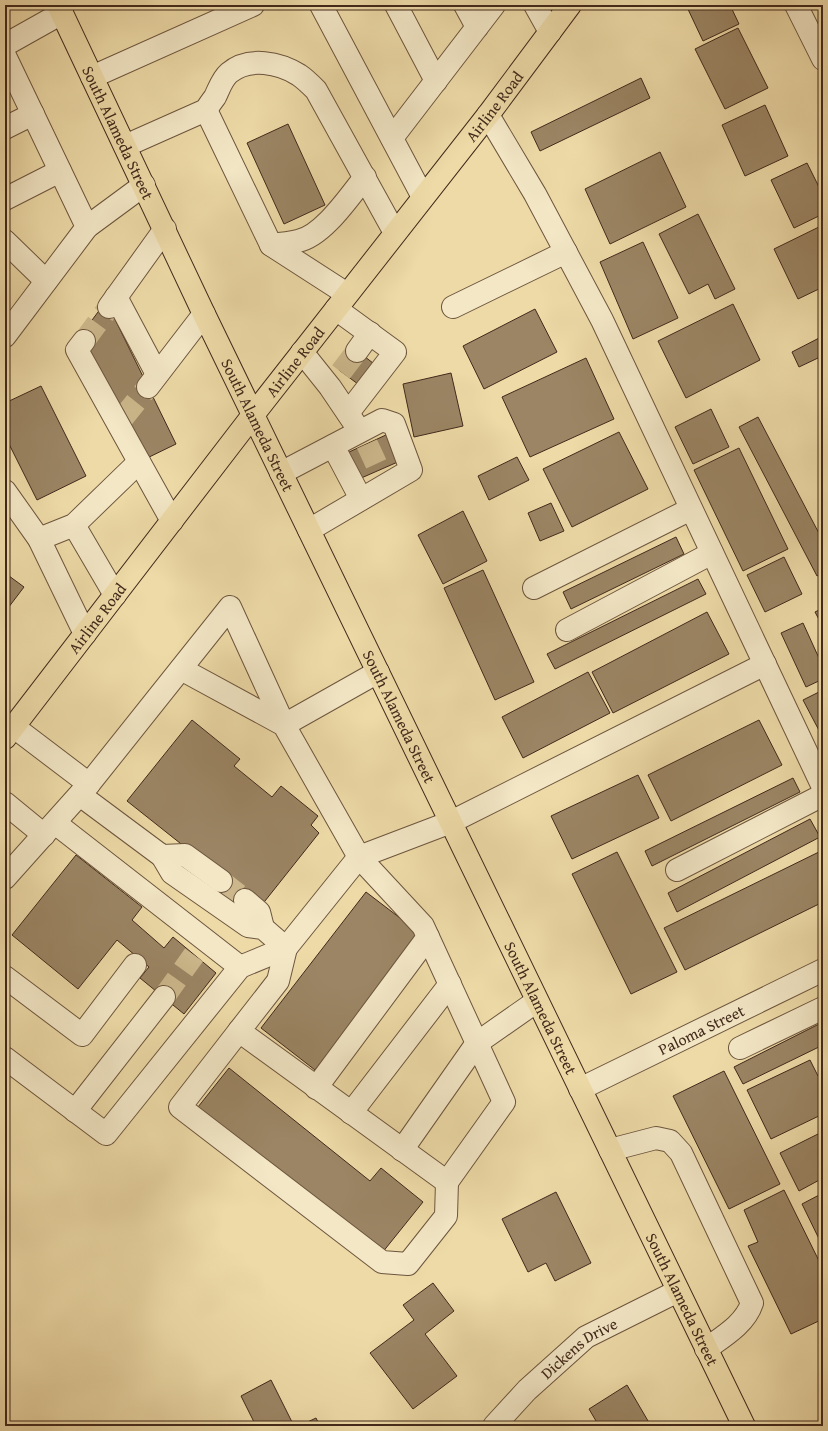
<svg xmlns="http://www.w3.org/2000/svg" width="828" height="1431" viewBox="0 0 828 1431" font-family="'Gentium Book Plus',serif">
<style>
.building{fill:#9b8564;stroke:#42291b}
.lines{fill:none;stroke-linecap:round;stroke-linejoin:round}
.minor-tunnel{stroke:#cbb78b;stroke-width:22;stroke-dasharray:22 11;stroke-linecap:butt}
.minor-casing{stroke:#6d553e;stroke-width:24}
.major-casing{stroke:#42291b;stroke-width:24}
.minor{stroke:#f3e7c6;stroke-width:22}
.major{stroke:#eddaa7;stroke-width:22}
.labels{text-anchor:middle;stroke-width:4;stroke-linejoin:round;paint-order:stroke}
.street-label{font-size:16px;fill:#42291b;stroke:#f3e7c6}
</style>
<rect width="100%" height="100%" fill="#eddaa7"/>
<filter id="stains"><feTurbulence type="fractalNoise" baseFrequency=".005" numOctaves="4"/><feColorMatrix values="0 0 0 0 .2 0 0 0 0 .09 0 0 0 0 .02 0 0 0 .5 -.17"/></filter>
<radialGradient id="worn" r=".72"><stop offset=".6" stop-color="#630" stop-opacity="0"/><stop offset="1" stop-color="#630" stop-opacity=".3"/></radialGradient>
<g class="building">
<polygon points="686,5 730,5 739,24 703,41"/>
<polygon points="738,28 768,88 725,109 695,49"/>
<polygon points="641,78 650,98 540,151 531,132"/>
<polygon points="765,105 788,156 745,176 722,125"/>
<polygon points="288,124 325,205 284,224 247,143"/>
<polygon points="660,152 686,207 610,244 585,189"/>
<polygon points="807,163 823,195 823,214 794,228 771,180"/>
<polygon points="698,214 735,289 715,299 708,284 689,294 659,234"/>
<polygon points="823,225 823,267 821,268 823,272 823,287 798,299 774,249"/>
<polygon points="643,242 678,318 633,339 600,262"/>
<polygon points="733,304 760,360 686,398 658,341"/>
<polygon points="108,305 176,444 143,460 81,335 101,308"/>
<polygon points="535,309 557,352 484,389 463,346"/>
<polygon points="823,336 823,369 818,358 799,367 792,352"/>
<polygon points="355,349 378,367 362,387 339,370"/>
<polygon points="586,358 614,419 530,457 502,397"/>
<polygon points="451,373 463,426 414,437 403,384"/>
<polygon points="41,386 86,476 37,500 5,436 5,403"/>
<polygon points="711,409 729,447 693,464 675,427"/>
<polygon points="758,417 823,541 823,573 817,576 739,427"/>
<polygon points="619,432 648,489 572,527 543,469"/>
<polygon points="388,434 400,461 359,479 347,453"/>
<polygon points="739,448 788,549 743,571 694,470"/>
<polygon points="517,457 529,480 489,500 478,476"/>
<polygon points="551,503 564,531 540,541 528,513"/>
<polygon points="463,511 487,561 443,584 418,535"/>
<polygon points="676,537 684,554 571,609 563,592"/>
<polygon points="784,557 802,594 765,612 747,575"/>
<polygon points="483,570 534,682 495,700 444,588"/>
<polygon points="5,573 24,587 5,612"/>
<polygon points="698,579 706,594 555,669 547,654"/>
<polygon points="823,608 823,627 815,612"/>
<polygon points="707,612 729,654 613,713 592,672"/>
<polygon points="803,623 823,667 823,679 806,687 781,633"/>
<polygon points="588,672 610,713 523,758 502,717"/>
<polygon points="823,690 823,738 803,700"/>
<polygon points="192,720 240,759 234,766 272,797 281,786 318,816 311,825 319,833 261,906 237,910 213,891 224,878 127,801"/>
<polygon points="759,720 782,765 671,821 648,775"/>
<polygon points="638,775 659,818 572,859 551,816"/>
<polygon points="793,778 800,792 652,866 645,851"/>
<polygon points="810,819 820,837 677,912 668,893"/>
<polygon points="823,850 823,902 685,970 664,928"/>
<polygon points="617,852 677,972 631,994 572,874"/>
<polygon points="76,855 142,907 132,920 164,948 173,937 216,973 184,1014 140,978 149,967 117,940 78,989 12,935"/>
<polygon points="366,892 421,934 315,1070 261,1028"/>
<polygon points="823,1022 823,1045 743,1084 734,1067"/>
<polygon points="810,1060 818,1076 823,1074 823,1114 771,1139 747,1090"/>
<polygon points="229,1068 370,1181 381,1168 423,1202 382,1253 198,1107"/>
<polygon points="724,1071 780,1184 729,1209 673,1096"/>
<polygon points="818,1134 823,1144 823,1178 799,1191 780,1153"/>
<polygon points="784,1190 823,1269 823,1319 791,1334 748,1246 758,1242 744,1210"/>
<polygon points="556,1192 591,1263 555,1281 546,1263 528,1272 502,1219"/>
<polygon points="823,1193 823,1247 802,1204"/>
<polygon points="433,1283 454,1311 425,1334 457,1376 413,1409 370,1353 414,1320 403,1305"/>
<polygon points="271,1380 294,1426 256,1426 241,1396"/>
<polygon points="627,1385 651,1426 599,1426 589,1409"/>
<polygon points="316,1418 320,1426 299,1426"/>
</g>
<g class="lines">
<g class="minor-tunnel">
<polyline points="84,341 109,307"/>
<polyline points="341,372 357,351"/>
<polyline points="122,419 148,387"/>
<polyline points="367,444 379,470"/>
<polyline points="221,881 245,900"/>
<polyline points="164,997 194,955"/>
</g>
<defs>
<g id="minor">
<polyline points="321,5 423,197"/>
<polyline points="396,5 436,81"/>
<polyline points="465,5 477,27"/>
<polyline points="535,5 550,32"/>
<polyline points="796,5 823,59"/>
<polyline points="5,45 62,13"/>
<polyline points="5,56 87,227"/>
<polyline points="92,77 253,5"/>
<polyline points="206,110 271,245 347,294"/>
<polyline points="488,115 535,194 602,320 823,787"/>
<polyline points="5,128 33,114"/>
<polyline points="392,138 494,5"/>
<path d="M125 146 206 110C209 105 212 101 215 97 219 89 222 79 229 73 249 56 280 63 299 75 305 79 311 85 316 90L395 233"/>
<polyline points="5,199 60,171"/>
<polyline points="5,241 46,281"/>
<path d="M271 245C280 244 289 243 298 241 323 236 349 197 365 177"/>
<polyline points="116,297 157,374"/>
<polyline points="109,307 165,229"/>
<polyline points="453,307 566,252"/>
<polyline points="336,309 395,352 348,413"/>
<polyline points="5,336 87,227 144,185"/>
<polyline points="84,341 77,350 172,521"/>
<polyline points="357,351 370,333"/>
<polyline points="302,352 330,387 355,424"/>
<polyline points="148,387 204,314"/>
<polyline points="333,446 361,499"/>
<polyline points="281,473 382,420 394,424 411,470 309,530"/>
<polyline points="5,491 39,539 85,634"/>
<polyline points="74,525 115,595"/>
<polyline points="39,539 74,525 139,462"/>
<polyline points="534,588 691,509"/>
<polyline points="567,630 712,553"/>
<polyline points="14,727 89,784"/>
<polyline points="80,795 162,856 185,855 221,881"/>
<polyline points="5,803 44,835"/>
<polyline points="55,823 240,967"/>
<polyline points="162,856 172,873 248,926 263,928 286,948 278,981 239,1031 447,1182 504,1102 423,926 359,857 284,725 181,669"/>
<polyline points="677,870 823,795"/>
<polyline points="5,878 89,784 230,607 284,725 378,672"/>
<polyline points="245,900 259,912 263,928"/>
<polyline points="5,977 82,1035 135,965"/>
<polyline points="239,1031 180,1107 382,1262 408,1264 446,1216 447,1182"/>
<polyline points="740,1048 823,1008"/>
<polyline points="5,1058 106,1134 240,967 286,948 359,857 451,822 765,664"/>
<polyline points="316,1088 428,937"/>
<path id="s1" d="M580 1089 823 970"/>
<polyline points="75,1111 164,997"/>
<polyline points="351,1113 450,984"/>
<polyline points="402,1150 477,1043 537,1001"/>
<path d="M610 1150 656 1138 670 1141 681 1153 752 1303C745 1324 724 1336 706 1349"/>
<path id="s2" d="M494 1426 527 1390 586 1337 678 1291"/>
</g>
<g id="major">
<path id="s3" d="M58 5 204 314 744 1426"/>
<path id="s4" d="M5 738 253 415 488 115 570 5"/>
</g>
</defs>
<use href="#minor" class="minor-casing"/>
<use href="#major" class="major-casing"/>
<use href="#minor" class="minor"/>
<use href="#major" class="major"/>
</g>
<g class="labels">
<g class="street-label">
<text dy="6" stroke="none"><textPath href="#s4" startOffset="799">Airline Road</textPath></text>
<text dy="6" stroke="none"><textPath href="#s3" startOffset="141">South Alameda Street</textPath></text>
<text dy="6" stroke="none"><textPath href="#s4" startOffset="475">Airline Road</textPath></text>
<text dy="6" stroke="none"><textPath href="#s3" startOffset="465">South Alameda Street</textPath></text>
<text dy="6" stroke="none"><textPath href="#s4" startOffset="151">Airline Road</textPath></text>
<text dy="6" stroke="none"><textPath href="#s3" startOffset="789">South Alameda Street</textPath></text>
<text dy="6" stroke="none"><textPath href="#s3" startOffset="1113">South Alameda Street</textPath></text>
<text dy="6" stroke="none"><textPath href="#s1" startOffset="135">Paloma Street</textPath></text>
<text dy="6" stroke="none"><textPath href="#s3" startOffset="1437">South Alameda Street</textPath></text>
<text dy="6" stroke="none"><textPath href="#s2" startOffset="116">Dickens Drive</textPath></text>
</g>
</g>
<rect width="828" height="1431" fill="none" stroke="#eddaa7" stroke-width="20"/>
<rect x="6" y="6" width="816" height="1419" fill="none" stroke="#42291b" stroke-width="2"/>
<rect x="10" y="10" width="808" height="1411" fill="none" stroke="#42291b"/>
<rect width="100%" height="100%" filter="url(#stains)"/>
<rect width="100%" height="100%" fill="url(#worn)"/>
</svg>
